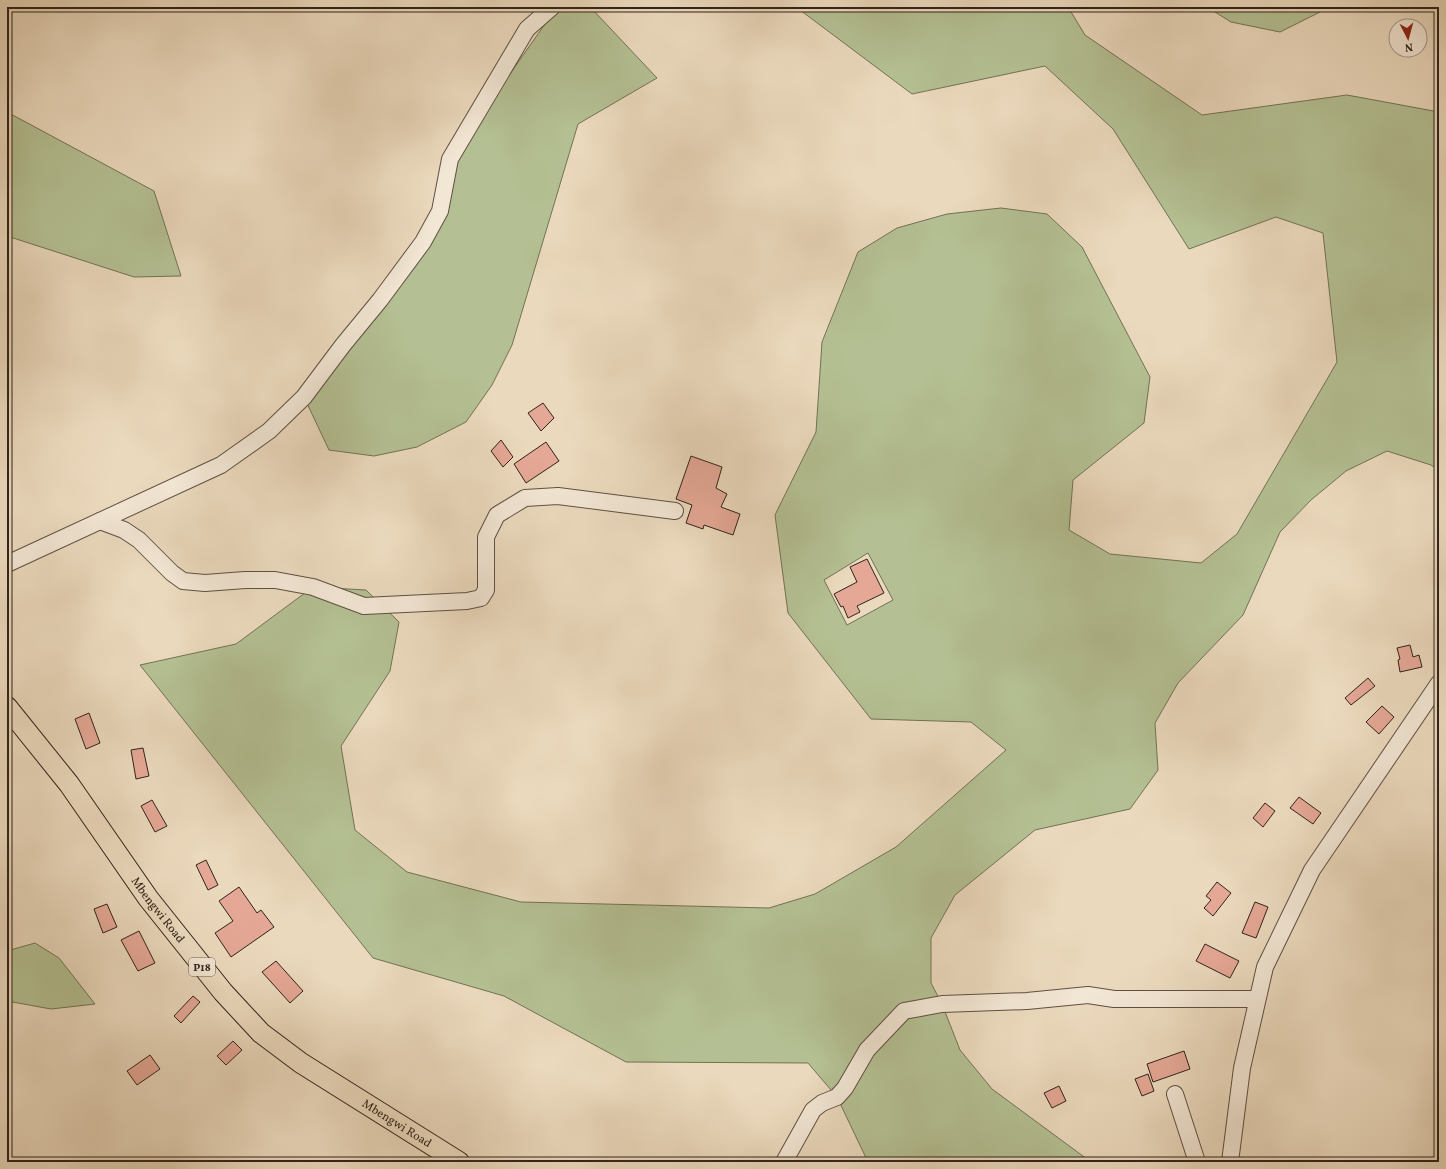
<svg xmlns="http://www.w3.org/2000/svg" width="1446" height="1169" viewBox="0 0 1446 1169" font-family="Vollkorn,serif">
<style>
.green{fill:#b4c093;stroke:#727256;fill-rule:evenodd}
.building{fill:#e5a896;stroke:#30231a}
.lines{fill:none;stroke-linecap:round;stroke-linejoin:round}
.minor-casing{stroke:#5f5043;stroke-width:18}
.major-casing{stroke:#30231a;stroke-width:22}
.minor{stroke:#f2e6d4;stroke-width:16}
.major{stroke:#ebd9bd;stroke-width:20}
.labels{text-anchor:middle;stroke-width:3;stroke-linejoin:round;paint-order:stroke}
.shield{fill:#f2e6d4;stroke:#6a5e52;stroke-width:1}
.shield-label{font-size:11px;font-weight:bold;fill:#30231a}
.street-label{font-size:12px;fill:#30231a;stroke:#f2e6d4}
</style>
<rect width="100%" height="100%" fill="#ebd9bd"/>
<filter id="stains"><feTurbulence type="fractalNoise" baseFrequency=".005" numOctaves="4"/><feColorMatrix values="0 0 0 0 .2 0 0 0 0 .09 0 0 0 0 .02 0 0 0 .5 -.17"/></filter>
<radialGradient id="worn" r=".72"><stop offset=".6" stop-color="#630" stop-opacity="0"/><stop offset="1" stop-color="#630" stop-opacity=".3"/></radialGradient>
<g class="green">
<polygon points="557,7 594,7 593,10 657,78 578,124 512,345 492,385 466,422 417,447 374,456 329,450 304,397 423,242 450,159"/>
<path d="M796 7H1068L1085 35 1202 115 1347 95 1439 112V471L1431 465 1387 451 1346 471 1311 500 1280 532 1243 615 1178 683 1155 723 1158 770 1130 809 1035 830 955 895 931 938V983L942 1004 960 1050 992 1089 1091 1162H868L837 1097 808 1063 626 1062 504 996 373 958 140 665 236 644 313 587 366 590 399 622 390 671 341 746 355 830 407 872 521 902 769 908 815 894 896 847 1006 750 971 722 871 719 788 613 775 515 816 432 822 342 858 252 897 228 947 214 1001 208 1047 214 1082 247 1150 377 1144 423 1073 480 1069 530 1110 554 1201 563 1237 534 1337 362 1323 233 1276 217 1189 249 1113 129 1045 66 912 94ZM868 553 893 600 847 625 824 580Z"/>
<polygon points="1207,7 1330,7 1280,32 1231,22"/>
<polygon points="7,112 154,191 181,276 134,277 7,236"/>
<polygon points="35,943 59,958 95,1004 51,1009 7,1001 7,951"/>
</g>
<g class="building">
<polygon points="543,403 554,418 541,431 528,413"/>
<polygon points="501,440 513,457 503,467 491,451"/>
<polygon points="546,442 559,461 526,483 514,464"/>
<polygon points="691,456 722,467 716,488 727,494 721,507 740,514 733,535 704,525 703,529 686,523 692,505 676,499"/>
<polygon points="867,559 884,593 857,606 860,612 848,618 843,606 841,607 834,594 857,582 850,567"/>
<polygon points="1410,645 1413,657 1419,655 1422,667 1400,672 1398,660 1400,659 1397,648"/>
<polygon points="1368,678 1375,686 1351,705 1345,698"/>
<polygon points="1382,706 1394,717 1379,734 1366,722"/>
<polygon points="89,713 100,743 86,749 75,719"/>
<polygon points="143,748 149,776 136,779 131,750"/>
<polygon points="1299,797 1321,813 1313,824 1290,808"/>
<polygon points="152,800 167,826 155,832 141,806"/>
<polygon points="1265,803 1275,811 1263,827 1253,818"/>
<polygon points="206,860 218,885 208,890 196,865"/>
<polygon points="1217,882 1231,893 1213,916 1204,908 1211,900 1206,896"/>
<polygon points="239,887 257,913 261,910 274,927 231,957 215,933 233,921 219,901"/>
<polygon points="1255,902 1268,907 1256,938 1242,933"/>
<polygon points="107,904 117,927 103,933 94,909"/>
<polygon points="139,931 155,963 138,971 121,940"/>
<polygon points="1205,944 1239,961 1230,978 1196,961"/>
<polygon points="276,961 303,991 290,1003 262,972"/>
<polygon points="193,996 200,1002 181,1023 174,1016"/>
<polygon points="233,1041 242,1050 226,1065 217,1056"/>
<polygon points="1184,1051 1190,1069 1153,1082 1147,1064"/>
<polygon points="150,1055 160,1069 137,1085 127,1071"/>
<polygon points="1148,1074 1154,1091 1142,1096 1135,1079"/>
<polygon points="1059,1086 1066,1101 1052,1108 1044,1093"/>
</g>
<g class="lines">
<defs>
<g id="minor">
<polyline points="100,521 124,530 139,540 172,573 183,581 205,583 245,580 275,580 313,587 364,606 467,601 481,598 486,590 486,537 497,515 525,498 558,496 675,511"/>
<polyline points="7,564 221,465 269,431 304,397 343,345 380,300 423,242 440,211 450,159 527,29 552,7"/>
<polyline points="1175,1094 1197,1162"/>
<polyline points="784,1162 813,1110 822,1103 837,1097 845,1088 867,1050 904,1011 942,1004 1027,1001 1088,995 1114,999 1257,999"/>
<polyline points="1230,1162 1242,1068 1265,967 1312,870 1439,683"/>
</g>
<g id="major">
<path id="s1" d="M7 707 69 784 148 898 223 992 261 1033 301 1063 459 1162"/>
</g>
</defs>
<use href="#minor" class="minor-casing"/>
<use href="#major" class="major-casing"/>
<use href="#minor" class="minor"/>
<use href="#major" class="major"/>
</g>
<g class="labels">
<rect class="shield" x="189" y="958" width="26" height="18" rx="3"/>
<g class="shield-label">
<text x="202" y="971">P18</text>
</g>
<g class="street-label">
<text dy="4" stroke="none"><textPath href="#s1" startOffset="253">Mbengwi Road</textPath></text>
<text dy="4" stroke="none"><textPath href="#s1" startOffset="577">Mbengwi Road</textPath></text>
</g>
</g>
<rect width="1446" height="1169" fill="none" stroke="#ebd9bd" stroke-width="24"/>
<rect x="8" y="8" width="1430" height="1153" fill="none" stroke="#30231a" stroke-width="2"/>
<rect x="12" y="12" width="1422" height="1145" fill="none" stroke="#30231a"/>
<g transform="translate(1408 38) rotate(174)"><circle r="19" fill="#f2e6d4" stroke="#a4988a"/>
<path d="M0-3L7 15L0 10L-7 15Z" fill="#8f2418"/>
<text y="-6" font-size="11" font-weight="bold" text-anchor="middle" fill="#30231a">N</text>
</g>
<rect width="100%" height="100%" filter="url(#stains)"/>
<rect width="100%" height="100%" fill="url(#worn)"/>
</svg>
